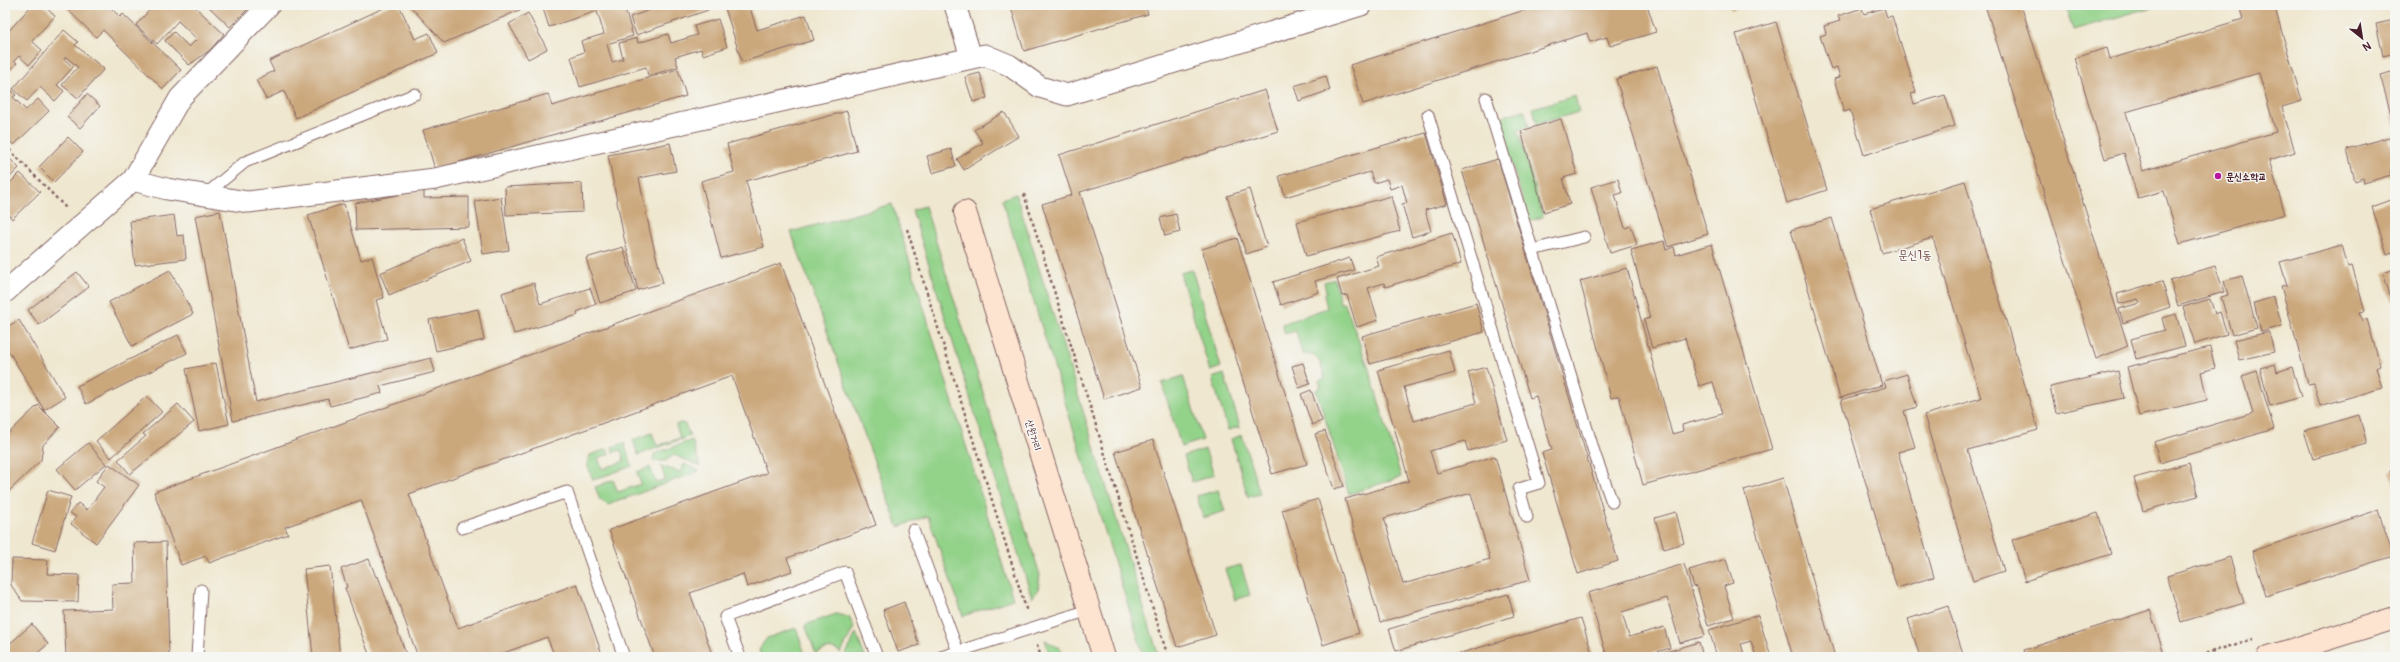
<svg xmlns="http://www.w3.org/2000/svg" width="2400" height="662" viewBox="0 0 2400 662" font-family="Pangolin,'Poor Story',sans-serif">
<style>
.green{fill:#92d289;stroke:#6e785a}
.building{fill:#cba77b;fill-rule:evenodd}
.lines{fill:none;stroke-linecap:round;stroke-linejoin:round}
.lane-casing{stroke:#846564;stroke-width:13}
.street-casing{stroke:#846564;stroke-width:23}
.secondary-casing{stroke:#846564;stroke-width:24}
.path{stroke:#846564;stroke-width:2.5;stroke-dasharray:3 3;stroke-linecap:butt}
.lane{stroke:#fff;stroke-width:11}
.street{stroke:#fff;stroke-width:21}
.secondary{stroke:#fde4d1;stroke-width:22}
.poi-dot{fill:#b5179e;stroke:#f6f6f2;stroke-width:1.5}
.labels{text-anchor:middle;stroke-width:3;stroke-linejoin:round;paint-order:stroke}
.poi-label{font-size:10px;font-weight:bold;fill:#4a1f2b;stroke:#f6f6f2;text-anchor:start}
.street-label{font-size:10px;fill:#4a1f2b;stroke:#f6f6f2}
.quarter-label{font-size:12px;fill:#774f47;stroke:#f6f6f2}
</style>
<rect width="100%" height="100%" fill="#f6f6f2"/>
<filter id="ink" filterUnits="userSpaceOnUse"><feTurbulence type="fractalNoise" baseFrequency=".025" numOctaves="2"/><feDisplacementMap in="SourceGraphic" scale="8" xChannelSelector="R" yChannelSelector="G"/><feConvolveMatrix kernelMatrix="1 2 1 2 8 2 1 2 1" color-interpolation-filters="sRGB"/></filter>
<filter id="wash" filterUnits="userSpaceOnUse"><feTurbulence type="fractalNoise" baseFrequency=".012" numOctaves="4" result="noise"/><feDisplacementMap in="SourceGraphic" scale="16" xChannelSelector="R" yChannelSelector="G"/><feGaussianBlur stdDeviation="0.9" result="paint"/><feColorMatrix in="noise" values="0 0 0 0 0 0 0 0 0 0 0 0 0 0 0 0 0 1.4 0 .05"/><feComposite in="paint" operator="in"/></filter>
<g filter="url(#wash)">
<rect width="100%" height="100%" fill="#efe7cf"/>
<g class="green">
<polygon points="2065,5 2159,5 2073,30"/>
<polygon points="1575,96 1579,112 1537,124 1533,108"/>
<polygon points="1524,110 1529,126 1518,129 1543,217 1529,221 1499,120 1500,117"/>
<polygon points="1016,194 1159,657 1144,657 1002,199"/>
<polygon points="892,204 1013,599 963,616 928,516 898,527 791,232"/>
<polygon points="925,206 1040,575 1038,589 1032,598 912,210"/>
<polygon points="1192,270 1221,367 1210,371 1180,273"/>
<path d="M1335 279 1340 303H1345L1370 372 1401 477 1349 494 1316 390 1321 386 1319 381 1325 379C1320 364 1321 353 1302 354L1296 331 1285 334 1282 324 1327 308 1324 295 1326 292 1324 282Z"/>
<polygon points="1224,374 1240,427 1228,430 1212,378"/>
<polygon points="1183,376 1203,440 1181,447 1162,383"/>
<polygon points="680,423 685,424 690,436 638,455 633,440 652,433 657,446 680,438 676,425"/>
<polygon points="1242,435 1260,494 1248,497 1231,439"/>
<polygon points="692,440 700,466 674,455 665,461 653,461 654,454"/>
<polygon points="624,443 632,466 593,480 587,464 590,455 607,449 609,454 598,458 602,469 624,461 621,450 613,452 612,447"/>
<polygon points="1205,449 1214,475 1192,482 1184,456"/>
<polygon points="684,464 699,471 608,505 600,500 595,487 613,480 618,492 641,484 637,472 650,467 656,483 665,479 661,466 680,472"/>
<polygon points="1218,490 1225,511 1203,518 1197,496"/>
<polygon points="1241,565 1250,595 1235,600 1225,569"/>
<path d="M836 614 849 617 854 627 841 653C832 646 825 648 816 654L805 625Z"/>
<polygon points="796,628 806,657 761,657 759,649 767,638"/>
<polygon points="856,633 865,657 845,656"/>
<polygon points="1045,640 1061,649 1066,657 1050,657"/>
</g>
<g id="blocks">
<g class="building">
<polygon points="32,5 43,5 55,16 32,41 42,50 29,65 19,56 14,61 17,63 5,76 5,35"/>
<polygon points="63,5 108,5 120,17 123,14 181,70 163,89 103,30 96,37"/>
<polygon points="154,5 193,5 224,34 210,50 189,65 165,41 174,32 189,47 197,39 178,21 157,44 136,25"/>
<polygon points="207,5 245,5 249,8 230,27"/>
<polygon points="390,5 399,5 415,39 429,33 438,53 296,118 284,91 266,99 256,80 274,71 269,61"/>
<polygon points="409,5 531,5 444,43"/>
<polygon points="542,5 624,5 633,36 607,44 612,62 623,59 619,43 637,38 638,43 668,34 671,43 697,35 694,26 718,19 727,47 703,55 701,49 675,57 678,67 648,76 646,67 580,87 571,57 584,52 581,41 604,34 597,11 549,27"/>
<polygon points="664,5 707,5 708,10 636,35 630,17"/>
<polygon points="724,5 749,5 757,30 806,15 814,40 742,62"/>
<polygon points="1018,5 1145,5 1148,14 1024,51 1011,7"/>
<polygon points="1541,5 1647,5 1656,32 1610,46 1607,37 1590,42 1587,33 1363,104 1350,65"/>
<polygon points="1730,5 1745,5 1731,10"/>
<polygon points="1985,5 2021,5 2128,346 2096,359"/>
<path d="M2254 5H2274L2302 101 2282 107 2295 152 2269 160 2285 214 2180 244 2164 191 2138 198 2124 153 2105 159 2075 58 2107 48 2110 59 2243 19 2240 9ZM2259 73 2276 132 2143 171 2126 112Z"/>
<polygon points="1862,8 1864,14 1884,8 1887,17 1892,16 1916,92 1911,94 1914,104 1945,95 1955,126 1864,155 1850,110 1844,112 1834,79 1840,77 1837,67 1831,69 1820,36 1826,34 1824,26 1840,21 1838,16"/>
<polygon points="528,13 547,49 528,59 509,24"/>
<polygon points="2395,20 2395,58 2392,59 2391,54 2383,56 2376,24"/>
<polygon points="1776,22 1827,190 1787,203 1736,34"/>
<polygon points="64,30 78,42 75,45 104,69 78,98 62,85 78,67 66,57 64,59 73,67 57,85 64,91 55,101 40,87 27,101 13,89"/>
<polygon points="1657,66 1708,234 1668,247 1616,79"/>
<polygon points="678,69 686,96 435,169 423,130 548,94 552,106"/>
<polygon points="2395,71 2395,128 2380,75"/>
<polygon points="980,73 987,98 973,102 965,77"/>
<polygon points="1326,76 1330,90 1299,101 1294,86"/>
<polygon points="5,84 16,95 13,97 26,110 38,99 49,111 14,145 5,137"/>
<polygon points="1265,90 1278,131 1080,192 1142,387 1104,399 1042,204 1072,195 1059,155"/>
<polygon points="87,94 100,106 80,128 67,117"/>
<polygon points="847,111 857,151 746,181 764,247 721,258 701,181 734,172 727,144"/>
<polygon points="1004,112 1019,136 964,170 957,159 983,143 974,130"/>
<polygon points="1561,119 1577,174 1563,178 1570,204 1544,212 1521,131"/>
<polygon points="1426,133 1447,204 1425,210 1431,231 1412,237 1402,204 1407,203 1402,185 1390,189 1387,179 1374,183 1370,172 1285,197 1279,176"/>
<polygon points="68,137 83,152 54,182 39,167"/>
<polygon points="2389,137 2395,157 2395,170 2390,171 2391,175 2364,183 2363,178 2355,181 2347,149"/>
<polygon points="670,143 676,171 639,178 650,232 663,283 638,290 624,238 608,155"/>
<polygon points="951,149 956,166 932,173 927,156"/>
<polygon points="5,154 19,168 5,182"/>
<polygon points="1498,159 1618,561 1578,574 1542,453 1552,450 1536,396 1530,398 1462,170"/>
<polygon points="20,173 40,192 12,219 8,214 5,217 5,188"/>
<polygon points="1618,179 1622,193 1615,195 1625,228 1631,226 1637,245 1610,253 1591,187"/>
<polygon points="1965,181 2038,430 1968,450 2004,571 1973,581 1924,415 1981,398 1933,238 1882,253 1870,209"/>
<polygon points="582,183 583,212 506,215 505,187"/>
<polygon points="1249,189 1267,247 1246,254 1227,196"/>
<polygon points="424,190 424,198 469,197 469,227 356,230 355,203"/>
<polygon points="1391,196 1400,231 1306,256 1297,222"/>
<polygon points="501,197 509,250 483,254 475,201"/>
<polygon points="2394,199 2395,252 2387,255 2372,207"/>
<polygon points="344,204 361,260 372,257 384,298 376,300 387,339 349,350 308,215"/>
<polygon points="220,211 256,402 431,358 435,372 380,386 382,393 330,406 328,399 233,421 195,216"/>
<polygon points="1176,214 1180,232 1165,236 1160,218"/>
<polygon points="174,215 177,236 184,235 186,259 135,265 130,221"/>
<polygon points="1832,218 1882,385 1840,398 1791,230"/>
<polygon points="1452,233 1461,264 1385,287 1384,283 1368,288 1378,320 1357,327 1347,295 1342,296 1337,279 1379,266 1376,257"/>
<polygon points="462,238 471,261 389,295 380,273"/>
<polygon points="1237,238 1307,464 1272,474 1202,249"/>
<polygon points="1664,241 1666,250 1674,247 1676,255 1712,244 1772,449 1643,485 1619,396 1611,398 1580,281 1627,268 1672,434 1683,431 1682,425 1722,414 1713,382 1699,386 1685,338 1652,348 1644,320 1650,318 1631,250"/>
<polygon points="2342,245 2348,267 2352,266 2365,311 2360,312 2363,321 2367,319 2380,365 2376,367 2382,388 2320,406 2314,383 2308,384 2281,286 2287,285 2280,262"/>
<polygon points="623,247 636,291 600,303 586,258"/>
<polygon points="1350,258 1354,270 1315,281 1319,292 1281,305 1273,282"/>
<polygon points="781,263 876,525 787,558 792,571 747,587 743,574 690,593 713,657 655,657 609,530 767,473 732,376 409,494 458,628 577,584 603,657 555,657 547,637 493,657 418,657 361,500 285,527 288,534 209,563 206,556 181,565 154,492"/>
<polygon points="2215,266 2224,292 2178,306 2170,280"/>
<polygon points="2395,269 2395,311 2383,273"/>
<polygon points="170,270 193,314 132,346 109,302"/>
<polygon points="77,272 89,287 39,325 28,310"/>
<polygon points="2242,276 2257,328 2232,335 2221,297 2228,295 2224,281"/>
<polygon points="2162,281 2170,307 2123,323 2119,309 2140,303 2138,299 2119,304 2117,294"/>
<polygon points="534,283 540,304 590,288 596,304 577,312 578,315 514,334 502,293"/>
<polygon points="2274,297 2282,326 2261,332 2254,303"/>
<polygon points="2210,299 2215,314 2220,312 2227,334 2195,344 2183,307"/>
<polygon points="1476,303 1484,332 1370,364 1362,336"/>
<polygon points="478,309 484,340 436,351 429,320"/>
<polygon points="2176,314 2185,346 2136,359 2131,339 2165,330 2162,318"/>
<polygon points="19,320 65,397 44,410 5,345 5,328"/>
<polygon points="2269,332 2274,352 2239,360 2234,340"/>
<polygon points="178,335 187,353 86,404 77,386"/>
<polygon points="2210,347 2215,368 2201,372 2207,400 2139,416 2127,367"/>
<path d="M1449 350 1455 373 1404 387 1414 421 1476 403 1468 372 1486 367 1507 440 1468 451 1465 441 1430 451 1437 473 1495 456 1530 580 1380 622 1345 499 1409 481 1378 370ZM1471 493 1490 559 1403 584 1384 518Z"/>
<polygon points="216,363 229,424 199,431 186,369"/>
<polygon points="1303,363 1310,384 1299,388 1292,366"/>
<polygon points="2275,364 2277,372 2292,367 2301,397 2270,406 2260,368"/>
<polygon points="2118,371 2124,398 2056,413 2050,387"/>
<polygon points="2257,371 2274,429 2160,463 2154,442 2253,413 2242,376"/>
<polygon points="1907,374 1917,407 1904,411 1915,447 1898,452 1934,577 1897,588 1841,400 1886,387 1884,381"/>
<polygon points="1311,390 1322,421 1312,425 1301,394"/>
<polygon points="147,396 162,412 111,458 96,441"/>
<polygon points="178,404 194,422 130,474 118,460 146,436 143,434"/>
<polygon points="38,405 60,427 43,445 41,460 5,495 5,437"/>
<polygon points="2359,415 2367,444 2313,459 2304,431"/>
<polygon points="1325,431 1344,486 1334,489 1315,434"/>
<polygon points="1153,440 1216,635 1177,647 1115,452"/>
<polygon points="88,443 106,464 75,490 57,469"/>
<polygon points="2189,463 2198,496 2143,511 2134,478"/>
<polygon points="109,464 139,485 96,543 71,524 76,517 70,513 78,503 87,510 104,487 96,481"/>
<polygon points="2395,469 2395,488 2390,471"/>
<polygon points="1783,478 1835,657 1793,657 1744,490"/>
<polygon points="48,490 71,497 55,550 32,543"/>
<polygon points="1318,499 1359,633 1323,645 1282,510"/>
<polygon points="2378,510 2393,556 2266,596 2252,551"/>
<polygon points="1676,512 1684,543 1664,549 1655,518"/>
<polygon points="2098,513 2111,554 2025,581 2012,540"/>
<polygon points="166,542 169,657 66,657 64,611 113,609 112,584 135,583 134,543"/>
<polygon points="2230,557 2244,603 2181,622 2167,576"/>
<polygon points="12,559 48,560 47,574 79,575 78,602 22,601 11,585"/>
<polygon points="369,559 376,577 378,576 407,657 370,657 345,588 347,587 341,569"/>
<polygon points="1726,559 1733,583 1724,586 1734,618 1708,626 1697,586 1694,587 1689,570"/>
<polygon points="1684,564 1705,636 1680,643 1667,598 1622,612 1629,637 1664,627 1670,648 1640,657 1607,657 1588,593"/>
<polygon points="330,566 340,657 313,657 304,569"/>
<polygon points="1508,594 1514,616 1396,651 1389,629"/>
<polygon points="904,602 919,645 898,652 883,610"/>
<polygon points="1948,606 1964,657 1920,657 1908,619"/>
<polygon points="2150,610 2164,654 2153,657 2026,657 2024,650"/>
<polygon points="1758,615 1771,657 1756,657 1751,641 1741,644 1745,657 1717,657 1709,630"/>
<polygon points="1581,618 1593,657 1447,657"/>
<polygon points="32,624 48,644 33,657 5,657 5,648"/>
<polygon points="1699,642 1703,657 1650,657"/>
</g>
</g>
</g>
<g filter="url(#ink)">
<use href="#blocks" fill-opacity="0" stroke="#846564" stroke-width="1"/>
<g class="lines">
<defs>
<g id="lane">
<polyline points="1486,98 1595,455 1612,502"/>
<polyline points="1428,115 1539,483 1519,489 1527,517"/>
<polyline points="205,195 245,162 415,94"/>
<polyline points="1532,250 1584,237"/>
<polyline points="462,528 567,492 624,657"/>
<polyline points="913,530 960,657"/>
<polyline points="197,657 201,590"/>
<polyline points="740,657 725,617 845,572 877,657"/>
<polyline points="941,657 1089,610"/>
</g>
<g id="street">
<polyline points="955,5 971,57"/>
<polyline points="133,180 167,189 248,202 435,179 985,55 1009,65 1040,87 1067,95 1361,5"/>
<polyline points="5,292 133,180 180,98 269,5"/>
</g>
<g id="secondary">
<polyline points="965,212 1104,657"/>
<polyline points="2269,657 2395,618"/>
</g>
</defs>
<use href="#lane" class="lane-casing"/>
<use href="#street" class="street-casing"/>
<use href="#secondary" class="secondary-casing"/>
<g class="path">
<polyline points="5,145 66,208"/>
<polyline points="1024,194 1168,657"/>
<polyline points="907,229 1027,612"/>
<polyline points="1037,645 1041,657"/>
<polyline points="2194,657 2253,639"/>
</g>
<use href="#lane" class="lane"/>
<use href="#street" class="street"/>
<use href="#secondary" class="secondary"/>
</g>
</g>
<circle class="poi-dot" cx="2218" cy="176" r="4"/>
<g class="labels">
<g class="poi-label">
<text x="2226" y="180">문신소학교</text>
</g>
<g class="street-label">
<text transform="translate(1034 435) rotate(73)" y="4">산원거리</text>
</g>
<g class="quarter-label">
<text x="1915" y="259">문신1동</text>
</g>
</g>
<rect width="2400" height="662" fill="none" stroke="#f6f6f2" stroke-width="20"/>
<g transform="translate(2362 38) rotate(150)" stroke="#f6f6f2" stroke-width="3" paint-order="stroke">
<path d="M0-3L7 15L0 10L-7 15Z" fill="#4a1f2b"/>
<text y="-6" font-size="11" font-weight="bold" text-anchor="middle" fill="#4a1f2b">N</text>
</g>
</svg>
